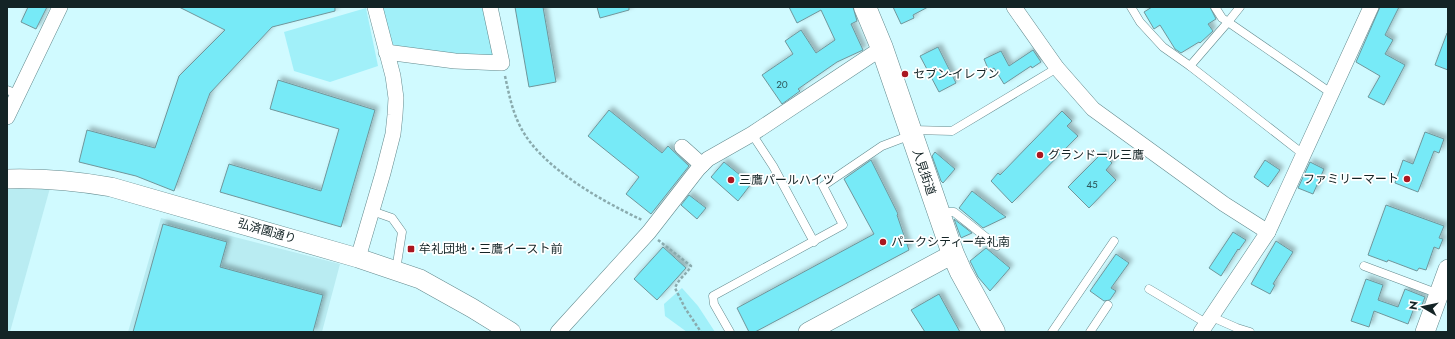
<svg xmlns="http://www.w3.org/2000/svg" width="1455" height="339" viewBox="0 0 1455 339" font-family="Jost,'Noto Sans JP',sans-serif">
<style>
.built{fill:#b9ecf2}
.green{fill:#a1f0f9}
.building{fill:#77eaf7;stroke:#6f969b;filter:url(#shadow)}
.lines{fill:none;stroke-linecap:round;stroke-linejoin:round}
.service-casing{stroke:#638a8e;stroke-width:9}
.minor-casing{stroke:#638a8e;stroke-width:16}
.tertiary-casing{stroke:#638a8e;stroke-width:20}
.secondary-casing{stroke:#638a8e;stroke-width:23}
.path{stroke:#8aabae;stroke-width:2.5;stroke-dasharray:3 2;stroke-linecap:butt}
.service{stroke:#fff;stroke-width:8}
.minor{stroke:#fff;stroke-width:15}
.tertiary{stroke:#fff;stroke-width:19}
.secondary{stroke:#fff;stroke-width:22}
.poi-dot{fill:#aa1620;stroke:#fff;stroke-width:1.5}
.labels{text-anchor:middle;stroke-width:3.5;stroke-linejoin:round;paint-order:stroke}
.number-label{font-size:10px;fill:#2d565a}
.poi-label{font-size:12px;fill:#142426;stroke:#fff;text-anchor:start}
.street-label{font-size:12px;fill:#142426;stroke:#fff}
</style>
<defs>
<filter id="shadow"><feDropShadow dx="3.5" dy="-3.5" stdDeviation="2" flood-color="#0004"/></filter>
</defs>
<rect width="100%" height="100%" fill="#d0faff"/>
<g class="built">
<polygon points="7,188 50,188 10,332 7,332"/>
<polygon points="161,218 340,264 322,332 128,332"/>
</g>
<g class="green">
<polygon points="380,7 486,7 497,61 391,48"/>
<polygon points="366,8 378,66 330,82 294,71 284,32"/>
<polygon points="682,288 698,306 715,332 687,332 665,316 664,304"/>
</g>
<g class="building">
<polygon points="28,7 47,7 36,29 21,22"/>
<polygon points="179,7 335,7 335,11 272,27 210,93 174,191 136,176 79,162 87,130 155,148 179,76 225,30"/>
<polygon points="515,7 543,7 556,82 529,87"/>
<polygon points="597,7 629,7 629,10 600,18"/>
<polygon points="789,7 853,7 857,21 851,24 863,50 837,62 798,89 800,91 782,104 762,75 793,54 785,41 801,30 816,53 835,40 821,10 797,23"/>
<polygon points="893,7 928,7 913,15 914,18 901,24"/>
<polygon points="1152,7 1210,7 1216,19 1208,24 1213,31 1200,43 1199,42 1181,53 1175,49 1160,25 1154,29 1144,12"/>
<polygon points="1380,7 1399,7 1385,35 1393,40 1385,54 1405,65 1384,105 1368,97 1380,76 1356,62"/>
<polygon points="1447,33 1448,33 1448,70 1435,65"/>
<polygon points="938,47 956,83 939,92 920,56"/>
<polygon points="1033,50 1041,62 1032,68 1031,66 1004,84 994,68 989,71 984,59 1001,51 1009,66"/>
<polygon points="278,80 375,110 341,227 220,192 229,164 321,191 339,129 270,109"/>
<polygon points="609,110 662,153 668,146 689,166 651,214 626,194 639,177 588,136"/>
<polygon points="1062,111 1072,121 1067,126 1078,136 1012,203 991,181 998,173 1000,175"/>
<polygon points="1425,132 1444,139 1439,153 1434,151 1418,192 1395,183 1403,160 1413,164"/>
<polygon points="935,152 955,169 943,183 941,181 932,156"/>
<polygon points="1102,153 1112,163 1106,170 1116,180 1089,208 1068,187"/>
<polygon points="871,160 898,214 897,215 909,250 755,332 749,332 737,308 874,234 844,179"/>
<polygon points="1265,160 1280,170 1268,187 1254,177"/>
<polygon points="724,162 751,184 738,201 711,177"/>
<polygon points="1310,162 1324,169 1313,194 1298,188"/>
<polygon points="972,191 999,212 1006,217 983,228 959,208"/>
<polygon points="689,195 706,208 697,219 681,205"/>
<polygon points="1386,205 1444,226 1439,238 1443,239 1439,249 1434,247 1426,270 1419,268 1417,271 1388,260 1387,262 1368,255"/>
<polygon points="954,219 972,233 961,238"/>
<polygon points="163,224 227,242 220,267 323,295 313,332 133,332"/>
<polygon points="1233,232 1246,240 1239,250 1238,249 1221,276 1209,268"/>
<polygon points="1276,241 1293,252 1273,284 1275,285 1270,294 1251,284"/>
<polygon points="663,247 686,268 657,300 634,279"/>
<polygon points="986,248 1010,268 990,291 978,277 970,261"/>
<polygon points="1116,254 1129,263 1111,288 1116,291 1110,300 1104,301 1090,291"/>
<polygon points="1366,279 1383,285 1378,300 1398,307 1405,289 1425,297 1420,310 1414,308 1408,324 1374,311 1369,327 1351,321"/>
<polygon points="939,294 960,332 925,332 911,310"/>
</g>
<g class="lines">
<defs>
<g id="service">
<polyline points="1131,7 1140,22 1163,47 1190,66 1303,154"/>
<polyline points="1215,7 1222,18 1228,22 1240,7"/>
<polyline points="1190,66 1228,22 1331,93"/>
<polyline points="7,90 18,94"/>
<polyline points="913,130 952,131 1057,68"/>
<polyline points="752,134 773,166 814,242"/>
<polyline points="372,211 392,218 402,232 396,270"/>
<polyline points="939,212 954,212 997,246"/>
<polyline points="1364,266 1431,291"/>
<polyline points="1149,289 1206,323"/>
<polyline points="1212,317 1237,328 1250,332"/>
<polyline points="730,332 714,304 713,296 843,225 823,186 882,146 911,135"/>
<polyline points="1052,332 1114,241"/>
<polyline points="1090,332 1108,305"/>
</g>
<g id="minor">
<polyline points="1014,7 1057,68 1093,109 1224,204 1268,232"/>
<polyline points="386,52 455,61 502,63 490,7"/>
<polyline points="7,117 60,7"/>
<polyline points="682,147 702,165"/>
<polyline points="358,258 383,173 393,134 395,115 396,98 393,76 375,7"/>
<polyline points="558,332 649,232 698,169 708,159 752,134 882,48"/>
<polyline points="1201,332 1268,232 1371,7"/>
</g>
<g id="tertiary">
<path d="M7 179C42 178 76 181 111 187L358 258 420 279 472 308 511 332"/>
<polyline points="808,332 953,254"/>
<polyline points="1425,332 1448,269"/>
</g>
<polyline id="secondary" points="865,7 882,48 953,254 961,272 994,332"/>
</defs>
<use href="#service" class="service-casing"/>
<use href="#minor" class="minor-casing"/>
<use href="#tertiary" class="tertiary-casing"/>
<use href="#secondary" class="secondary-casing"/>
<g class="path">
<path d="M505 76C509 94 512 111 521 128 542 168 602 201 642 220"/>
<path d="M658 240 691 266C687 274 678 279 675 288L685 308 701 332"/>
</g>
<use href="#service" class="service"/>
<use href="#minor" class="minor"/>
<use href="#tertiary" class="tertiary"/>
<use href="#secondary" class="secondary"/>
</g>
<g class="poi-dot">
<circle cx="905" cy="74" r="4"/>
<circle cx="1040" cy="155" r="4"/>
<circle cx="1407" cy="179" r="4"/>
<circle cx="731" cy="180" r="4"/>
<circle cx="883" cy="242" r="4"/>
<rect x="407" y="245" width="8" height="8" rx="2"/>
</g>
<g class="labels">
<g class="number-label">
<text x="782" y="88">20</text>
<text x="1092" y="188">45</text>
</g>
<g class="poi-label">
<text x="913" y="78">セブン-イレブン</text>
<text x="1048" y="159">グランドール三鷹</text>
<text x="1399" y="183" text-anchor="end">ファミリーマート</text>
<text x="739" y="184">三鷹パールハイツ</text>
<text x="891" y="246">パークシティー牟礼南</text>
<text x="419" y="253">牟礼団地・三鷹イースト前</text>
</g>
<g class="street-label">
<text transform="translate(924 172) rotate(71)" y="4">人見街道</text>
<text transform="translate(267 231) rotate(16)" y="4">弘済園通り</text>
</g>
</g>
<rect width="1455" height="339" fill="none" stroke="#142426" stroke-width="16"/>
<g transform="translate(1423 307) rotate(279)" stroke="#ffffff" stroke-width="3" paint-order="stroke">
<path d="M0-3L7 15L0 10L-7 15Z" fill="#142426"/>
<text y="-6" font-size="11" font-weight="bold" text-anchor="middle" fill="#142426">N</text>
</g>
</svg>
